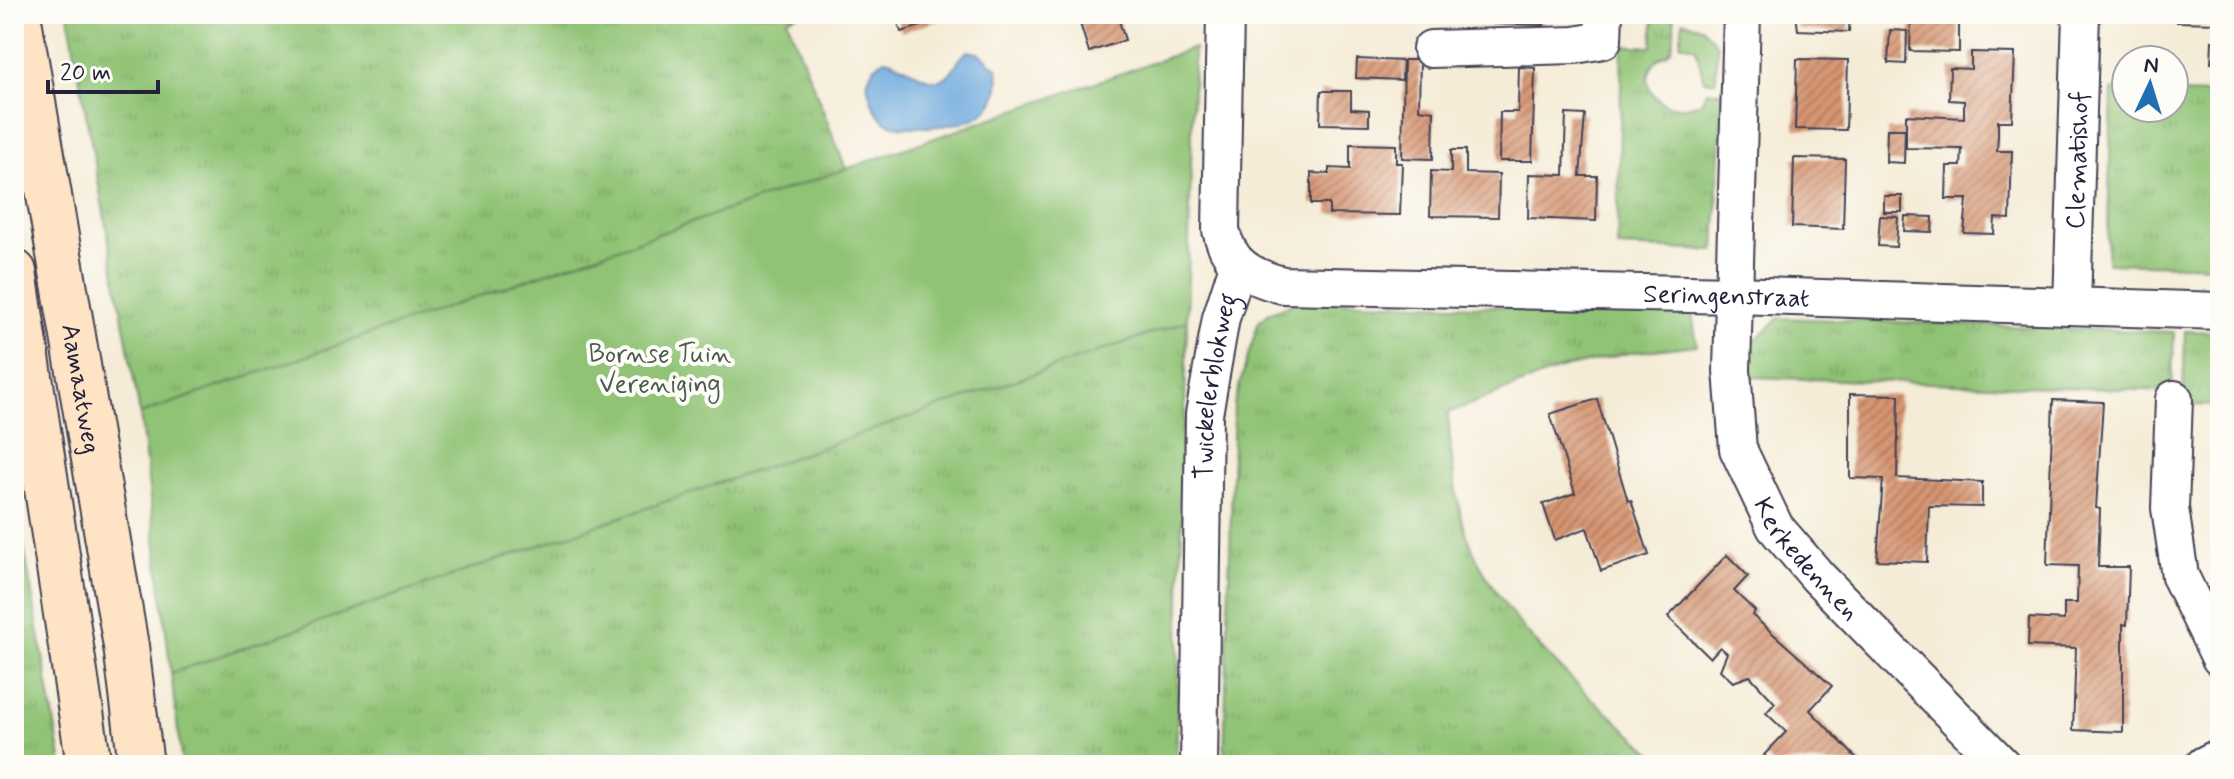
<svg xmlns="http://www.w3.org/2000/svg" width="2234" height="779" viewBox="0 0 2234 779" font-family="Mynerve,sans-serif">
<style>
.grass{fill:url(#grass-tufts);stroke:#597258;stroke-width:2}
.garden{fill:#90c374;stroke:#597258;stroke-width:2}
.water{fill:#6ca8dd;stroke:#47658c;stroke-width:2}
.building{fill:url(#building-hatch)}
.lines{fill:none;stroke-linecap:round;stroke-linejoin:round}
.minor-casing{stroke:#424052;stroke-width:40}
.secondary-casing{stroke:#424052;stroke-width:48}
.minor{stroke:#fff;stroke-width:36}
.secondary{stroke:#fee4c5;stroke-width:44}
.labels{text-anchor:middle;stroke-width:8;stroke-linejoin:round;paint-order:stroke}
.street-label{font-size:26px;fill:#22223b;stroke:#fdfcf7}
.park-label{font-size:26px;fill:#485a4f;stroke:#fdfcf7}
</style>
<defs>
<pattern id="grass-tufts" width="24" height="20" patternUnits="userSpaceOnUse" patternTransform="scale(2)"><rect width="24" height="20" fill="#90c374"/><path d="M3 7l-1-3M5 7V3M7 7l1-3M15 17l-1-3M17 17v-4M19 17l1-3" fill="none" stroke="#7ca765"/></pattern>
<pattern id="building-hatch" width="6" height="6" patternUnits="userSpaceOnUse" patternTransform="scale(2)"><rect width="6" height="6" fill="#d69572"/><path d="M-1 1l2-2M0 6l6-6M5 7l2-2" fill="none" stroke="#ad795f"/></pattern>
</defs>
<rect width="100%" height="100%" fill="#fdfcf7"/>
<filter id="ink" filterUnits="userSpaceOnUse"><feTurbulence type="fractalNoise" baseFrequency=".0125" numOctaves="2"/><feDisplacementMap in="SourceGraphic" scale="16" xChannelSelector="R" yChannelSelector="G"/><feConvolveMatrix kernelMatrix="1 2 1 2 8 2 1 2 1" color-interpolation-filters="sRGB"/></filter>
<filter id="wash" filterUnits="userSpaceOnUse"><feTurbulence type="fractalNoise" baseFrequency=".006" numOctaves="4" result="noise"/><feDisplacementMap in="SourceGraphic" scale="32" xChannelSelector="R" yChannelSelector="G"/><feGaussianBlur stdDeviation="1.8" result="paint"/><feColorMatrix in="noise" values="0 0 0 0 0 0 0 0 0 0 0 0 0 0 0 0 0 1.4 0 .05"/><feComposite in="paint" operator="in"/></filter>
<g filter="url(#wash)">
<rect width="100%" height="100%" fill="#f5ecd7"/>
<g class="grass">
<polygon points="68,14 800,14 787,19 846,169 140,414"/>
<path d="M1654 14H1674C1674 25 1676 42 1670 51 1666 56 1658 57 1655 62 1642 78 1648 95 1665 104 1676 109 1690 108 1701 102L1707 91 1723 92 1715 251 1617 247 1622 45 1652 47Z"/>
<polygon points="1683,21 1702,27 1717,44 1716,81 1704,81 1696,48 1680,43"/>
<polygon points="2112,90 2126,91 2126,108 2174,108 2174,93 2220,94 2220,266 2107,263"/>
<path d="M1302 300 1692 313 1697 345 1629 353 1560 369 1448 413C1451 449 1453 488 1463 523 1491 620 1594 699 1666 765H1224L1234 404 1258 323 1270 312Z"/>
<polygon points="1779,318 2174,332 2172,391 1750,377 1747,348"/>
<polygon points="1187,321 1176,765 182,765 171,673 730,476"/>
<polygon points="2185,331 2220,332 2220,406 2183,405"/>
<polygon points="14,491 62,765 14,765"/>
</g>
<polygon class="garden" points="1194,48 1187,321 171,673 140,414"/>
<path class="water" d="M968 51 981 54 998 69C1004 117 967 125 928 127 915 127 895 128 885 121 873 111 869 96 867 81L873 68 885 59C904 61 932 92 948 75 956 67 958 58 968 51Z"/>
<g id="blocks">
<g class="building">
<polygon points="895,14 957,14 958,15 901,32"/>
<polygon points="1077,14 1117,14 1125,40 1089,52"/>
<polygon points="1493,14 1545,14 1544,25 1493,24"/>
<polygon points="1796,14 1850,14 1849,32 1798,30"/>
<polygon points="1959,14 2016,14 2016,23 1959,21 1959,52 1910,51 1911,20 1959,21"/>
<polygon points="2177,14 2220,14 2220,23 2177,22"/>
<polygon points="1890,30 1907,31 1906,64 1888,63"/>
<polygon points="2212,41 2220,42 2220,63 2211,63"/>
<polygon points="1971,52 2015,53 2012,121 1998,121 1998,136 1997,151 2012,151 2010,219 1995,218 1994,234 1964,233 1967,199 1946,199 1947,166 1961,166 1962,149 1906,148 1906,115 1964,118 1964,101 1949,100 1950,68 1971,69"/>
<polygon points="1357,59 1403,61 1402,80 1356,78"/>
<polygon points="1797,59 1848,60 1846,130 1795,129"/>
<polygon points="1404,60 1420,60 1419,109 1434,111 1433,159 1402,158"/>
<polygon points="1519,67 1535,68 1532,161 1499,161 1500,112 1518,112"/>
<polygon points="1321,91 1351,91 1351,109 1369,110 1369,125 1320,124"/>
<polygon points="1566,114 1585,115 1580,176 1597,176 1596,221 1528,218 1529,174 1564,175"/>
<polygon points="1887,129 1905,129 1904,163 1886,162"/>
<polygon points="1350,144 1396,145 1396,163 1402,163 1400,215 1329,214 1329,204 1311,204 1311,173 1329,174 1329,168 1350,169"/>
<polygon points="1451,150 1466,150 1466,173 1499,174 1498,217 1430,216 1431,171 1451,172"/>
<polygon points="1794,158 1845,159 1843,229 1792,227"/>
<rect x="1884" y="196" width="18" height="16"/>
<polygon points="1880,216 1898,217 1896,247 1878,246"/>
<polygon points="1905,216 1933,217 1932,232 1904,231"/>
<polygon points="1850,394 1899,395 1897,478 1982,482 1982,507 1929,506 1927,562 1877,560 1883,479 1850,478"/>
<polygon points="1597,399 1628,501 1631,500 1649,555 1601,571 1587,528 1555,540 1543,504 1575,493 1550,414"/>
<polygon points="2053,400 2103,402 2096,508 2100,509 2098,567 2129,567 2127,625 2123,624 2123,732 2073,730 2076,648 2028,646 2029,618 2064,620 2064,603 2077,603 2078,566 2047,565"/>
<polygon points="1727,555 1748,576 1734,591 1755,611 1752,615 1832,686 1810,710 1863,765 1793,762 1774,765 1764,755 1786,732 1766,713 1775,703 1750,676 1733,682 1720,670 1727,653 1720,647 1710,658 1668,617"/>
</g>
</g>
</g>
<g filter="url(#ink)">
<use href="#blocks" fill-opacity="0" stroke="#424052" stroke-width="2"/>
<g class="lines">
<defs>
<g id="minor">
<path id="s1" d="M1225 14 1221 230C1229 265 1250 277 1283 285L1734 295 2220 311"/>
<path id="s2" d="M1742 14 1732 370 1738 449 1775 527 1818 577 2002 765"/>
<polyline points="1431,49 1575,45 1603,40 1604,14"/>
<path id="s3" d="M2072 306 2081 14"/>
<polyline points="2174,399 2170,508 2180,576 2220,658"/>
<path id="s4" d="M1199 765 1204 414 1221 318 1238 265"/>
<polyline points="2204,765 2220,757"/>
</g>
<g id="secondary">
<path id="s5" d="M18 14 126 646 141 765"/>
<polyline points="14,272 89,765"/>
</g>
</defs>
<use href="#minor" class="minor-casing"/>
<use href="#secondary" class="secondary-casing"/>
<use href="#minor" class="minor"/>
<use href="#secondary" class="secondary"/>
</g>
</g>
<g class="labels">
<g class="street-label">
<text dy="9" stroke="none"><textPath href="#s3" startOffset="146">Clematishof</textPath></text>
<text dy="9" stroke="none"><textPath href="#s1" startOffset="748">Seringenstraat</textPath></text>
<text dy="9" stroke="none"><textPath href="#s4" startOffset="380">Twickelerblokweg</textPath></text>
<text dy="9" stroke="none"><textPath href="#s5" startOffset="380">Aamaatweg</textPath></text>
<text dy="9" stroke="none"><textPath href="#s2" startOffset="566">Kerkedennen</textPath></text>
</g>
<g class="park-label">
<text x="660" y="362">Bornse Tuin<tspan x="660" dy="30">Vereniging</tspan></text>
</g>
</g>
<rect width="2234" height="779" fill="none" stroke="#fdfcf7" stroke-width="48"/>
<g transform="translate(2150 84) rotate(4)"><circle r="38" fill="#fdfcf7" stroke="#a5a5ac" stroke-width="2"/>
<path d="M0-6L14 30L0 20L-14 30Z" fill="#1f6fb2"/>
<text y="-12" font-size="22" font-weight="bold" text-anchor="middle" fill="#22223b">N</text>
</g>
<path d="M48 80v12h110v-12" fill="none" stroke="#22223b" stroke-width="4"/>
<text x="60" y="80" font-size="24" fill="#22223b" stroke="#fdfcf7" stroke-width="6" paint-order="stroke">20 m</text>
</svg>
